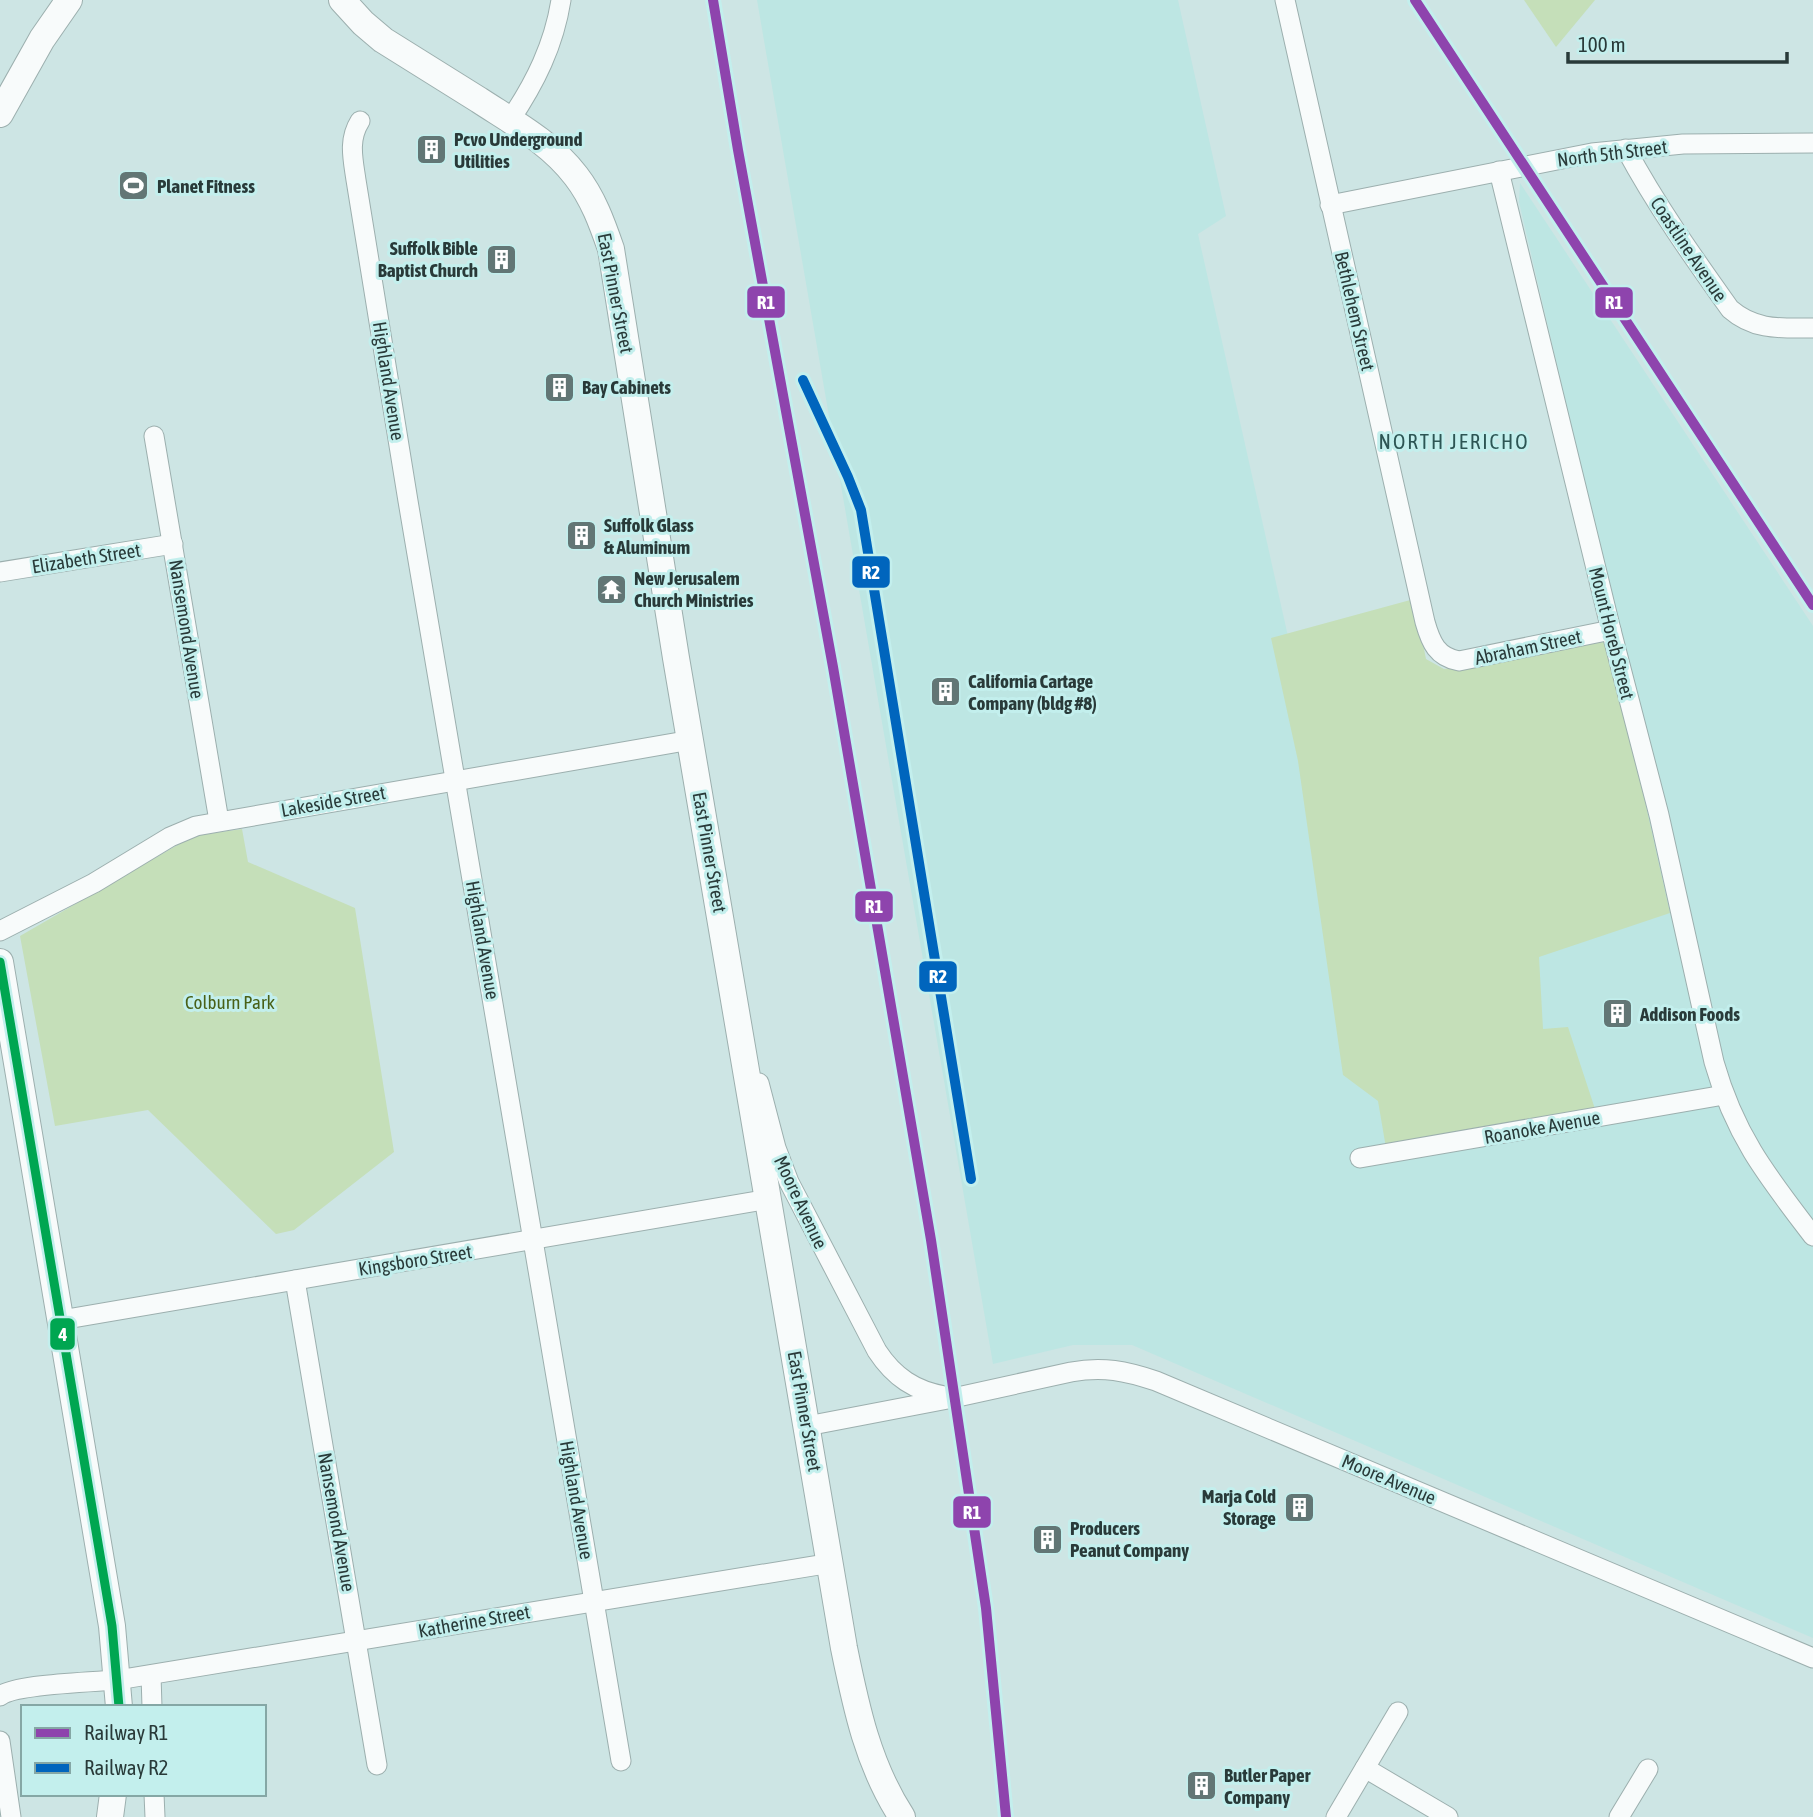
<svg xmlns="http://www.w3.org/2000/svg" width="1813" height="1817" viewBox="0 0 1813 1817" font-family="'Asap Condensed',sans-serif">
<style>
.built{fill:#bde6e3}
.green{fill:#c5dfb9}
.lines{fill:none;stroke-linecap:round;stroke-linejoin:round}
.minor-casing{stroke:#9cafae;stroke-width:21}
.major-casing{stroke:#9cafae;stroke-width:28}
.minor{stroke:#f8fbfb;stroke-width:19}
.major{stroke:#f8fbfb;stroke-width:26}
.bus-1-casing{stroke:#c3efed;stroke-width:14}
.bus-1{stroke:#00a651;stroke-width:9}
.rail-1-casing{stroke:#c3efed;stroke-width:16}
.rail-2-casing{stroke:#c3efed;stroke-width:16}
.rail-1{stroke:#8e44ad;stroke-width:10}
.rail-2{stroke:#0065bd;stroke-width:10}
.labels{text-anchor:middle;stroke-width:6;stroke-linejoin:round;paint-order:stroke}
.poi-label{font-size:19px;font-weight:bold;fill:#293a39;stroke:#c3efed;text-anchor:start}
.street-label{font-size:19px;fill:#293a39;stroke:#c3efed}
.park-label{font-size:19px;fill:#496017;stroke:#c3efed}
.neighbourhood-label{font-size:21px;letter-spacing:2px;fill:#2d5554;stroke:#c3efed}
.line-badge{stroke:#c3efed;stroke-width:2.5}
.badge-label{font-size:19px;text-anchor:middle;font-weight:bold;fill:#fff}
</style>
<rect width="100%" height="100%" fill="#cde5e4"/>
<polygon class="built" points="757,0 1178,0 1226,216 1198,234 1302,699 1645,742 1519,202 1520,183 1813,626 1813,1638 1132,1345 1073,1345 993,1364"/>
<g class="green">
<polygon points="1524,0 1595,0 1556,47"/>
<polygon points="1414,599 1426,659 1444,669 1609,641 1670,913 1539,957 1543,1029 1568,1027 1596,1112 1386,1148 1378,1101 1343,1075 1298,761 1271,638"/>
<polygon points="242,829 248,862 355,908 394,1152 294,1230 276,1234 148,1110 55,1126 20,936 193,836"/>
</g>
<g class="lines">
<defs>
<g id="minor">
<path d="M1285 0 1425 622C1431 643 1437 657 1459 661L1611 630"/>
<path d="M510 120C535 83 554 45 561 0"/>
<path d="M360 121C348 140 353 159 356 180L408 501 621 1761"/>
<path d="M1626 149C1656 205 1693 257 1730 309 1755 331 1782 328 1813 328"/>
<path d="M1499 171 1611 630 1659 815 1714 1062C1735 1136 1767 1176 1813 1236"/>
<polyline points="1330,205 1592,153 1683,144 1813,143"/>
<polyline points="154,436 219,821"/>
<polyline points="0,572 173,544"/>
<polyline points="0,931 94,883 170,837 196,826 691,740"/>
<path d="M759 1083 776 1148 789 1182 877 1351C894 1377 915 1391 945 1396"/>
<polyline points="1360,1158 1724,1095"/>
<polyline points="295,1280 377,1765"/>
<polyline points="61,1320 769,1199"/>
<path d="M807 1426 953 1398 1071 1372C1103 1366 1126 1371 1156 1381L1813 1658"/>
<polyline points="151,1675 152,1707"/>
<path d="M0 1696C15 1684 94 1682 117 1680L831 1563"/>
<polyline points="0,1741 11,1817"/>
<polyline points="1365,1768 1448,1817"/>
<polyline points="154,1794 155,1817"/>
<polyline points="1336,1817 1398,1712"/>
<polyline points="1619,1817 1648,1769"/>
</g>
<g id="major">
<path d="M342 0 363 23 383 40C415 60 447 80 479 100 514 123 550 142 576 176 593 198 602 223 611 249L676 658 844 1648C856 1707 868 1765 902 1817"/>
<polyline points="0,114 42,39 69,0"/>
<polyline points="0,962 112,1626 119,1707"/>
<polyline points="110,1817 113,1794"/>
</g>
</defs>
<use href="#minor" class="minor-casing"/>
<use href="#major" class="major-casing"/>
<use href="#minor" class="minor"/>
<use href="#major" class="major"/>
<defs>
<polyline id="bus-1" points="0,962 112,1626 119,1707"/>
</defs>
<use href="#bus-1" class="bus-1-casing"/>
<use href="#bus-1" class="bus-1"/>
<defs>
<g id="rail-1">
<polyline points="713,0 738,150 833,667 931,1240 986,1608 1006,1817"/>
<polyline points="1415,0 1813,605"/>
</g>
<polyline id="rail-2" points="803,380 848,477 861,510 971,1179"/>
</defs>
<use href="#rail-1" class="rail-1-casing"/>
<use href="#rail-2" class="rail-2-casing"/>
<use href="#rail-1" class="rail-1"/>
<use href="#rail-2" class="rail-2"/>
</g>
<defs>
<symbol id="building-square" viewBox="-11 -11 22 22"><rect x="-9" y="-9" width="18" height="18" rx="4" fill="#627675" stroke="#c3efed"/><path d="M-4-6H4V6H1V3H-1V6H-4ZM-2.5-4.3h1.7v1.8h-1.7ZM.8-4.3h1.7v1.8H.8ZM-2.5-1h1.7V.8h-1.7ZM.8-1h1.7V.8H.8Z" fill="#fff"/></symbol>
<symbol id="stadium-square" viewBox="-11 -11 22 22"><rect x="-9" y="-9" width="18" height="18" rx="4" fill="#627675" stroke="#c3efed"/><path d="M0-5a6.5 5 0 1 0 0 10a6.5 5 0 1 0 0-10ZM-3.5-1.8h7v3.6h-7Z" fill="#fff"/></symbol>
<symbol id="temple-square" viewBox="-11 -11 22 22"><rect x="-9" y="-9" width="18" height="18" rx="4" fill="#627675" stroke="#c3efed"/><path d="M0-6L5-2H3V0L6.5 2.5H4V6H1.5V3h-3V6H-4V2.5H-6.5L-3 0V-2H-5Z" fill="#fff"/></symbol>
</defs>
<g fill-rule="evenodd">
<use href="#building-square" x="414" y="132" width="35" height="35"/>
<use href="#stadium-square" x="116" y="168" width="35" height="35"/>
<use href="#building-square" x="484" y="242" width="35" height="35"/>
<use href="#building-square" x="542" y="370" width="35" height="35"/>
<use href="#building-square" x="564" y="518" width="35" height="35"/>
<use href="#temple-square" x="594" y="572" width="35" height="35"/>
<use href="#building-square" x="928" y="674" width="35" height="35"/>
<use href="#building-square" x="1600" y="996" width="35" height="35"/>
<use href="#building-square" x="1282" y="1490" width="35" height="35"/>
<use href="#building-square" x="1030" y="1522" width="35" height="35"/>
<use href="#building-square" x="1184" y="1768" width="35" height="35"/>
</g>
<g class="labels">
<g class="poi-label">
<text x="454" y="146">Pcvo Underground<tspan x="454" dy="22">Utilities</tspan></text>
<text x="157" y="193">Planet Fitness</text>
<text x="478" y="255" text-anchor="end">Suffolk Bible<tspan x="478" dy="22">Baptist Church</tspan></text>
<text x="582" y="394">Bay Cabinets</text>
<text x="604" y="532">Suffolk Glass<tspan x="604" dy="22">&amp; Aluminum</tspan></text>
<text x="634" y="585">New Jerusalem<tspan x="634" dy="22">Church Ministries</tspan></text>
<text x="968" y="688">California Cartage<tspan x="968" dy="22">Company (bldg #8)</tspan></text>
<text x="1640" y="1021">Addison Foods</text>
<text x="1276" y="1503" text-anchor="end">Marja Cold<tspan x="1276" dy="22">Storage</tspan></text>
<text x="1070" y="1535">Producers<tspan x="1070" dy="22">Peanut Company</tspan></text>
<text x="1224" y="1782">Butler Paper<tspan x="1224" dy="22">Company</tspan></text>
</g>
<g class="street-label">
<text transform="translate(1612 153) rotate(-7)" y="7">North 5th Street</text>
<text transform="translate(1689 249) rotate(56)" y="7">Coastline Avenue</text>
<text transform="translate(616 293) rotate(79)" y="7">East Pinner Street</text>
<text transform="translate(1355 311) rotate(77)" y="7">Bethlehem Street</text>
<text transform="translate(389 381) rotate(81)" y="7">Highland Avenue</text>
<text transform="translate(86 558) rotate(-9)" y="7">Elizabeth Street</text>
<text transform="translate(187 629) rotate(81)" y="7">Nansemond Avenue</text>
<text transform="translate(1612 633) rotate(76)" y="7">Mount Horeb Street</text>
<text transform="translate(1528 647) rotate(-12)" y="7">Abraham Street</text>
<text transform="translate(333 801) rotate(-10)" y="7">Lakeside Street</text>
<text transform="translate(710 852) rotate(80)" y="7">East Pinner Street</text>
<text transform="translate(483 940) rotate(80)" y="7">Highland Avenue</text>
<text transform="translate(1542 1127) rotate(-10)" y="7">Roanoke Avenue</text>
<text transform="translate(801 1202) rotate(65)" y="7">Moore Avenue</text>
<text transform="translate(415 1260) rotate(-9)" y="7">Kingsboro Street</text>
<text transform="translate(805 1411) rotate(80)" y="7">East Pinner Street</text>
<text transform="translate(1389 1479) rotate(23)" y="7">Moore Avenue</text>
<text transform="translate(577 1500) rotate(80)" y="7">Highland Avenue</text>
<text transform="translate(337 1522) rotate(80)" y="7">Nansemond Avenue</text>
<text transform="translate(474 1621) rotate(-10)" y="7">Katherine Street</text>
</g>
<g class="park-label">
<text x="230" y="1009">Colburn Park</text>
</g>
<g class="neighbourhood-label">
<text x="1454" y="449">NORTH JERICHO</text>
</g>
</g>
<g class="line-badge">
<rect x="746" y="285" width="40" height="34" rx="7" fill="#8e44ad"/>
<rect x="1594" y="286" width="40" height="33" rx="7" fill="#8e44ad"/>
<rect x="851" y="555" width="40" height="34" rx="7" fill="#0065bd"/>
<rect x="854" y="890" width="40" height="33" rx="7" fill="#8e44ad"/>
<rect x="918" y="960" width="40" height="33" rx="7" fill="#0065bd"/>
<rect x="49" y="1317" width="27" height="34" rx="7" fill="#00a651"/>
<rect x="952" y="1495" width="40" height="34" rx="7" fill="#8e44ad"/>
</g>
<g class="badge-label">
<text x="766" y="309">R1</text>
<text x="1614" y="309">R1</text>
<text x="871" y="579">R2</text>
<text x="874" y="913">R1</text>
<text x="938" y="983">R2</text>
<text x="63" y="1341">4</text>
<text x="972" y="1519">R1</text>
</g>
<rect x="21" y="1705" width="245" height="91" fill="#c3efed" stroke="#85a7a5" stroke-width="2"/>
<rect x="35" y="1728" width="35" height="10" fill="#8e44ad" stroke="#85a7a5" stroke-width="2"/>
<text x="84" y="1740" font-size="21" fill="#293a39">Railway R1</text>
<rect x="35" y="1763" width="35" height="10" fill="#0065bd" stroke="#85a7a5" stroke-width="2"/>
<text x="84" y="1775" font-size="21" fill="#293a39">Railway R2</text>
<path d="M1568 52v10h219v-10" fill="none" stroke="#293a39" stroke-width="3.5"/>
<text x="1578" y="52" font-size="21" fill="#293a39" stroke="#c3efed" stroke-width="5" paint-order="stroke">100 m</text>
</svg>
